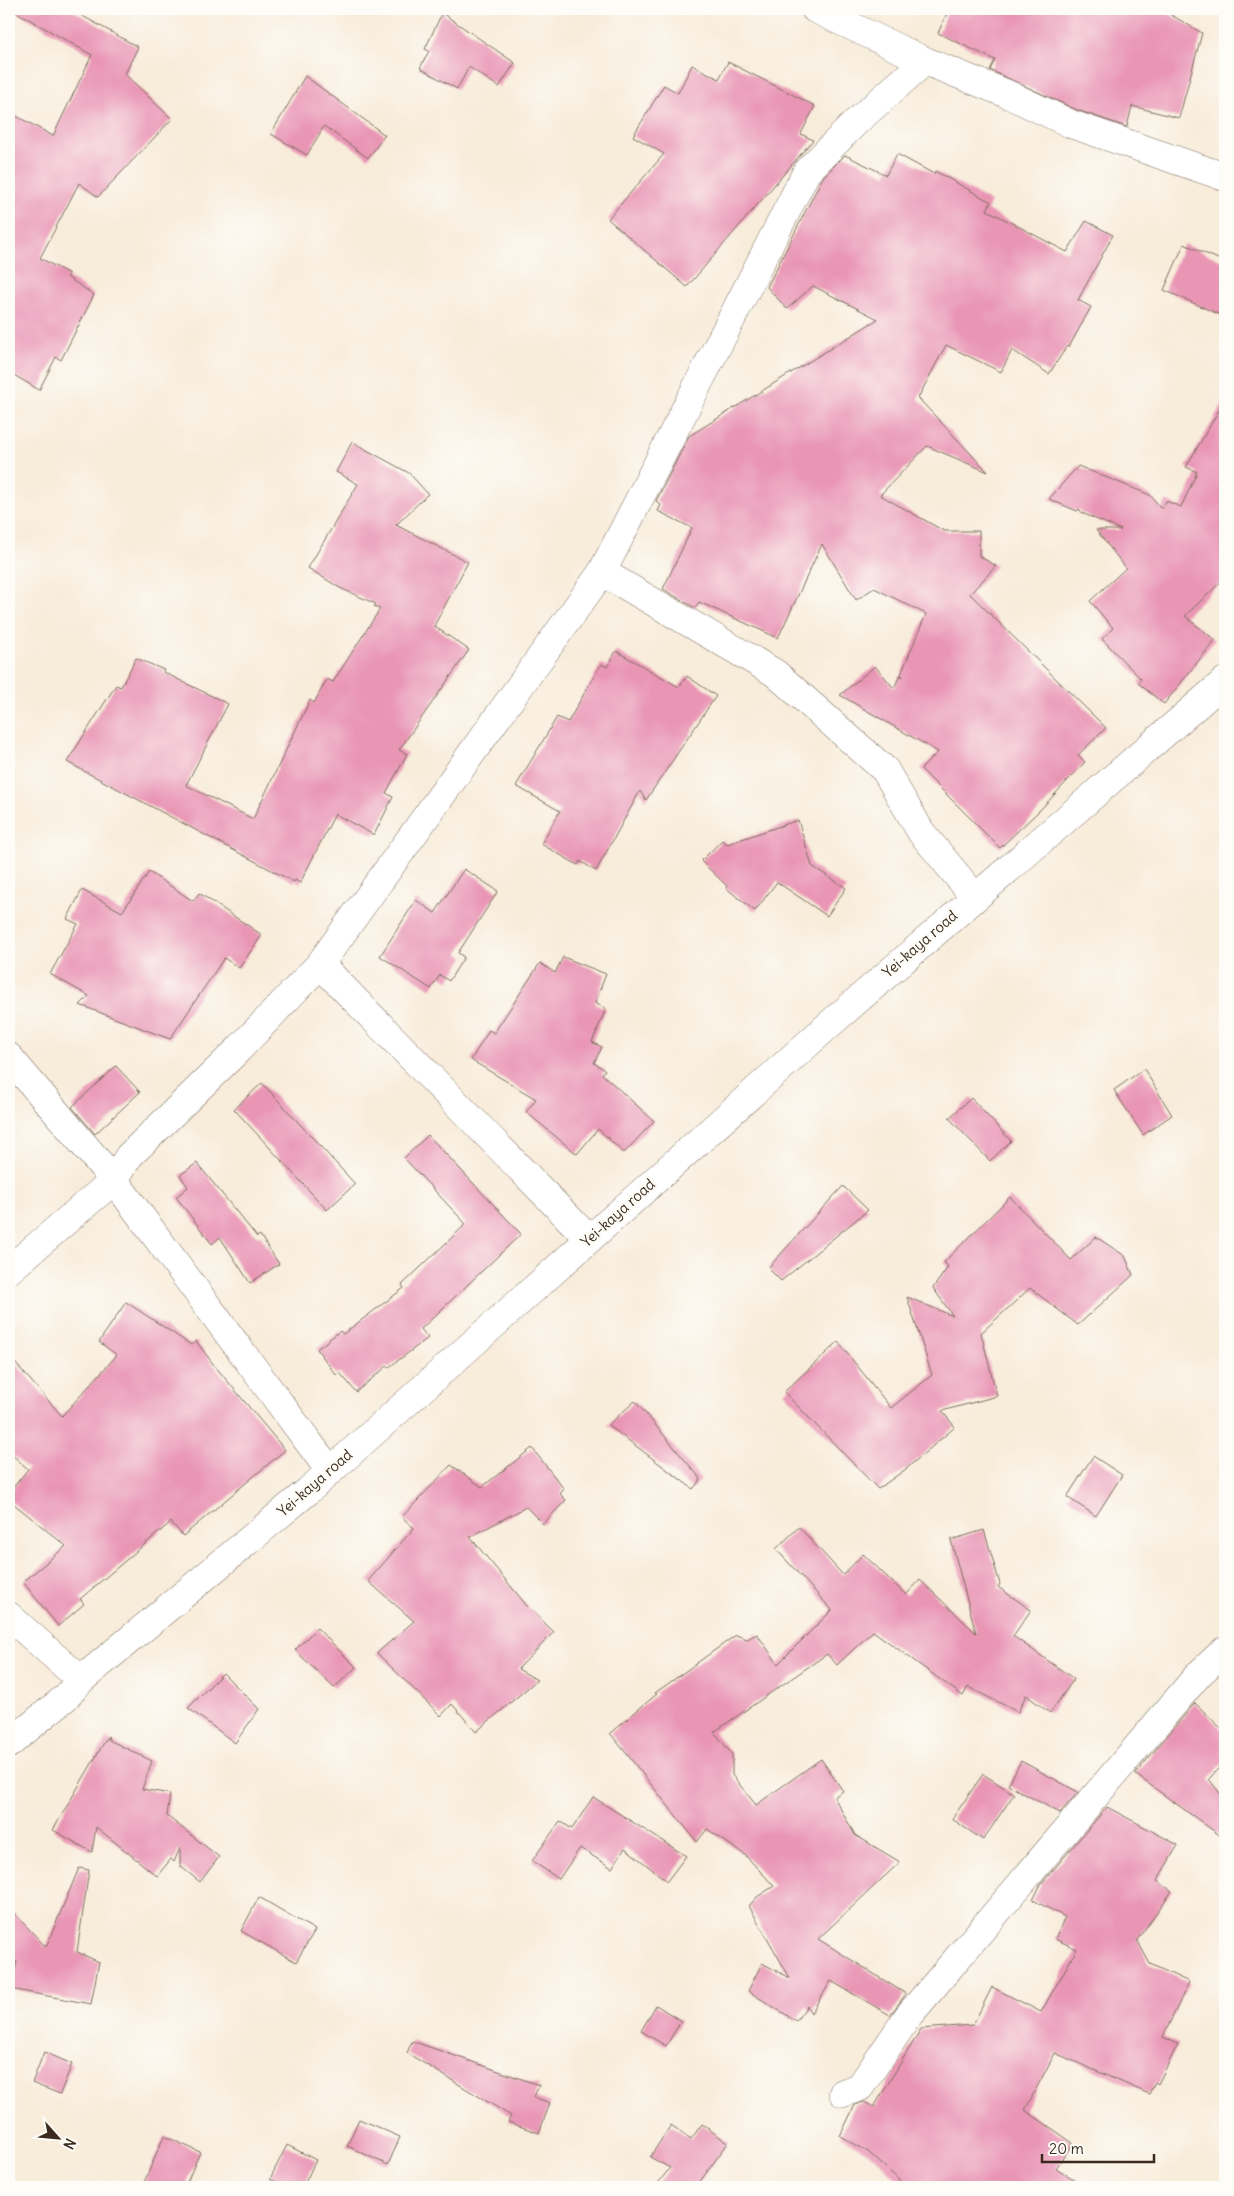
<svg xmlns="http://www.w3.org/2000/svg" width="1234" height="2196" viewBox="0 0 1234 2196" font-family="Delius,sans-serif">
<style>
.building{fill:#e996b5}
.lines{fill:none;stroke-linecap:round;stroke-linejoin:round}
.street-casing{stroke:#7d6e60;stroke-width:29}
.primary-casing{stroke:#7d6e60;stroke-width:29}
.street{stroke:#fff;stroke-width:28}
.primary{stroke:#fff;stroke-width:28}
.labels{text-anchor:middle;stroke-width:5;stroke-linejoin:round;paint-order:stroke}
.street-label{font-size:15px;fill:#3b2a1e;stroke:#fdfcf7}
</style>
<rect width="100%" height="100%" fill="#fdfcf7"/>
<filter id="ink" filterUnits="userSpaceOnUse"><feTurbulence type="fractalNoise" baseFrequency=".02" numOctaves="2"/><feDisplacementMap in="SourceGraphic" scale="10" xChannelSelector="R" yChannelSelector="G"/><feConvolveMatrix kernelMatrix="1 2 1 2 8 2 1 2 1" color-interpolation-filters="sRGB"/></filter>
<filter id="wash" filterUnits="userSpaceOnUse"><feTurbulence type="fractalNoise" baseFrequency=".0096" numOctaves="4" result="noise"/><feDisplacementMap in="SourceGraphic" scale="20" xChannelSelector="R" yChannelSelector="G"/><feGaussianBlur stdDeviation="1.12" result="paint"/><feColorMatrix in="noise" values="0 0 0 0 0 0 0 0 0 0 0 0 0 0 0 0 0 1.4 0 .05"/><feComposite in="paint" operator="in"/></filter>
<g filter="url(#wash)">
<rect width="100%" height="100%" fill="#f8ecda"/>
<g id="blocks">
<g class="building">
<polygon points="11,9 70,9 138,47 125,74 172,119 98,197 79,183 40,258 69,274 67,277 94,295 61,360 56,357 39,390 9,372 9,112 53,136 92,55"/>
<polygon points="949,9 1161,9 1202,33 1179,118 1132,106 1127,127 1077,110 990,70 995,60 938,33"/>
<polygon points="442,13 515,63 499,87 469,67 457,89 420,68 429,51 425,49"/>
<polygon points="728,62 815,106 801,134 813,140 687,287 608,219 664,154 633,136 664,85 678,93 692,65 719,79"/>
<polygon points="305,76 385,135 368,158 324,126 307,155 271,134"/>
<polygon points="897,154 934,174 935,171 991,202 987,210 1067,252 1086,221 1113,235 1078,300 1091,307 1069,347 1067,346 1049,374 1012,350 1001,372 946,345 918,398 988,472 927,446 880,495 944,531 979,531 979,556 996,566 970,594 1106,728 1078,755 1085,762 1041,809 1000,848 921,769 938,752 840,695 875,666 894,688 900,675 903,677 901,674 926,614 874,588 856,600 822,544 778,638 699,602 695,608 663,589 692,528 658,511 661,505 656,501 689,436 878,319 813,286 787,309 767,287 823,177 845,155 886,175"/>
<polygon points="1184,244 1225,262 1225,317 1164,290"/>
<polygon points="1225,400 1225,578 1185,616 1215,640 1164,704 1138,683 1141,679 1102,639 1113,628 1090,601 1126,568 1096,530 1121,530 1082,513 1079,509 1077,511 1049,499 1078,466 1150,495 1162,509 1166,501 1181,507 1197,472 1186,467"/>
<polygon points="352,442 409,473 428,494 396,525 468,562 434,626 469,650 399,750 407,754 386,793 393,797 374,835 335,814 300,883 295,880 294,882 67,762 116,685 121,687 136,658 164,670 163,672 228,704 186,785 253,819 310,700 314,703 327,679 333,682 380,609 374,606 376,604 340,588 308,568 358,484 336,472"/>
<polygon points="616,651 679,687 687,676 716,696 646,800 640,791 596,871 580,861 578,865 541,844 560,811 516,786 557,717 568,722 601,664 607,667"/>
<polygon points="798,820 812,866 846,888 827,916 777,882 755,911 726,888 727,886 701,861 722,840 727,844"/>
<polygon points="464,869 498,891 458,953 464,957 449,981 440,975 431,989 380,956 416,900 435,913"/>
<polygon points="149,872 193,901 199,893 262,935 239,968 224,958 170,1039 80,1005 89,996 50,974 78,924 67,919 82,890 122,912"/>
<polygon points="563,957 606,974 595,1003 606,1009 592,1042 602,1047 594,1063 605,1070 602,1074 654,1121 624,1153 598,1129 577,1154 526,1112 536,1099 471,1060 489,1030 494,1033 540,963 555,973"/>
<polygon points="116,1066 140,1092 95,1134 72,1107"/>
<polygon points="1144,1069 1172,1115 1143,1135 1114,1090"/>
<polygon points="262,1083 355,1184 327,1210 234,1109"/>
<polygon points="971,1098 1011,1141 990,1161 949,1118"/>
<polygon points="428,1135 521,1234 421,1329 428,1338 388,1368 387,1366 356,1392 340,1373 336,1375 317,1349 340,1331 343,1334 404,1288 402,1285 466,1224 404,1158"/>
<polygon points="197,1163 257,1237 260,1235 279,1264 250,1283 220,1237 212,1244 176,1197 188,1187 180,1175"/>
<polygon points="843,1186 868,1210 781,1281 768,1268"/>
<polygon points="1010,1197 1071,1260 1096,1237 1125,1256 1133,1275 1078,1325 1030,1288 981,1333 997,1396 942,1411 955,1427 906,1469 878,1489 784,1392 838,1342 891,1408 932,1375 907,1297 953,1316 933,1288 948,1267 944,1262"/>
<polygon points="126,1302 191,1345 196,1341 214,1365 285,1450 183,1536 171,1522 80,1599 84,1604 58,1626 23,1582 66,1546 9,1500 9,1493 28,1469 9,1452 9,1356 62,1416 117,1355 99,1342"/>
<polygon points="635,1401 701,1479 693,1489 608,1425"/>
<polygon points="532,1448 564,1489 560,1494 566,1500 543,1524 526,1507 470,1537 528,1607 554,1632 518,1669 537,1680 476,1732 452,1704 441,1716 377,1653 414,1621 368,1581 414,1528 402,1517 451,1465 482,1487"/>
<polygon points="1093,1456 1122,1475 1096,1516 1067,1497"/>
<polygon points="799,1527 843,1575 863,1554 906,1595 920,1580 976,1633 951,1540 984,1530 1000,1584 998,1587 1031,1610 1013,1636 1074,1679 1050,1713 1026,1695 1018,1712 968,1687 963,1696 873,1631 837,1665 827,1654 714,1732 732,1754 732,1775 756,1805 821,1759 843,1791 834,1797 855,1835 900,1862 818,1939 906,1994 890,2015 831,1981 811,2013 807,2006 796,2021 748,1991 762,1963 790,1978 749,1906 757,1897 774,1886 745,1855 707,1829 697,1842 610,1733 657,1694 655,1693 736,1635 747,1639 757,1634 778,1664 832,1610 776,1549"/>
<polygon points="317,1628 356,1667 334,1688 295,1650"/>
<polygon points="223,1673 259,1709 235,1743 188,1708"/>
<polygon points="1195,1703 1225,1732 1225,1761 1209,1779 1225,1800 1225,1839 1135,1774"/>
<polygon points="108,1736 109,1740 152,1761 142,1789 170,1794 167,1816 219,1857 200,1882 180,1866 180,1848 174,1862 171,1859 157,1876 96,1827 92,1852 53,1830"/>
<polygon points="1021,1761 1078,1792 1060,1813 1008,1785"/>
<polygon points="983,1774 1014,1794 983,1840 952,1819"/>
<polygon points="593,1797 686,1856 667,1881 625,1848 612,1868 580,1848 559,1879 532,1861 560,1821 572,1829"/>
<polygon points="1107,1807 1178,1845 1157,1881 1172,1891 1137,1940 1150,1964 1189,1982 1163,2037 1178,2044 1158,2084 1155,2082 1149,2094 1055,2053 1025,2110 1073,2143 1056,2168 1086,2187 907,2187 867,2151 840,2136 855,2105 864,2102 874,2107 921,2029 973,2025 992,1987 1041,2012 1077,1949 1055,1939 1065,1917 1033,1900 1041,1884"/>
<polygon points="79,1868 89,1870 77,1952 99,1962 91,2004 10,1989 17,1962 9,1960 9,1908 46,1947"/>
<polygon points="259,1897 315,1930 296,1962 241,1931"/>
<polygon points="656,2005 681,2021 666,2046 641,2031"/>
<polygon points="412,2041 539,2085 534,2097 550,2103 539,2133 508,2122 511,2116 407,2053"/>
<polygon points="44,2052 72,2064 60,2094 32,2083"/>
<polygon points="359,2119 400,2137 388,2165 347,2146"/>
<polygon points="702,2124 728,2143 696,2187 655,2187 670,2168 650,2157 671,2125 691,2139"/>
<polygon points="164,2136 200,2152 185,2187 142,2187"/>
<polygon points="287,2145 316,2160 303,2187 286,2187 270,2179"/>
</g>
</g>
</g>
<g filter="url(#ink)">
<use href="#blocks" fill-opacity="0" stroke="#7d6e60" stroke-width="1"/>
<g class="lines">
<defs>
<g id="street">
<polyline points="815,9 925,61 1005,93 1071,124 1225,177"/>
<polyline points="602,572 775,673 885,770 921,832 974,896"/>
<polyline points="320,964 589,1239"/>
<polyline points="9,1057 114,1180 330,1471"/>
<polyline points="9,1270 114,1180 129,1156 239,1049 320,964 602,572 807,171 856,122 925,61"/>
<polyline points="9,1616 81,1680"/>
<polyline points="843,2093 860,2087 909,2015 1199,1674 1225,1650"/>
</g>
<polyline id="primary" points="9,1744 66,1697 81,1680 308,1491 831,1023 1225,681"/>
</defs>
<use href="#street" class="street-casing"/>
<use href="#primary" class="primary-casing"/>
<use href="#street" class="street"/>
<use href="#primary" class="primary"/>
</g>
</g>
<g class="labels">
<g class="street-label">
<text transform="translate(920 944) rotate(-41)" y="5">Yei-kaya road</text>
<text transform="translate(618 1213) rotate(-42)" y="5">Yei-kaya road</text>
<text transform="translate(315 1483) rotate(-41)" y="5">Yei-kaya road</text>
</g>
</g>
<rect width="1234" height="2196" fill="none" stroke="#fdfcf7" stroke-width="30"/>
<g transform="translate(58 2138) rotate(117)" stroke="#fdfcf7" stroke-width="4" paint-order="stroke">
<path d="M0-4L9 19L0 12L-9 19Z" fill="#3b2a1e"/>
<text y="-8" font-size="14" font-weight="bold" text-anchor="middle" fill="#3b2a1e">N</text>
</g>
<path d="M1042 2154v8h112v-8" fill="none" stroke="#3b2a1e" stroke-width="2.5"/>
<text x="1049" y="2154" font-size="15" fill="#3b2a1e" stroke="#fdfcf7" stroke-width="4" paint-order="stroke">20 m</text>
</svg>
